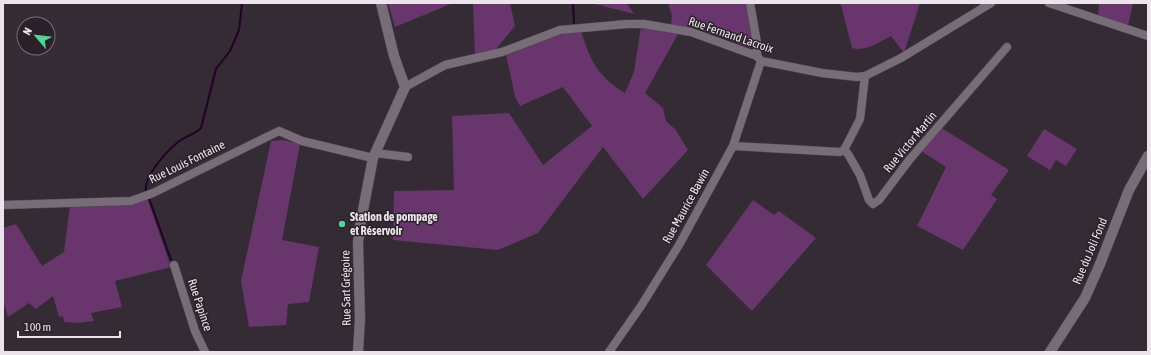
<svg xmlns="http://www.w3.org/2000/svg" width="1151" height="355" viewBox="0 0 1151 355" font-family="'Asap Condensed',sans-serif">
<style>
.green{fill:#68366c}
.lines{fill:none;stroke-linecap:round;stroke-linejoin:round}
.stream{stroke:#240028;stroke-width:2}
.minor-casing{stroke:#524a52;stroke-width:9}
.tertiary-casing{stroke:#524a52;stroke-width:11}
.minor{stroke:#776c77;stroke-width:8}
.tertiary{stroke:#776c77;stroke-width:10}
.poi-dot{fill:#54d395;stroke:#2a212b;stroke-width:1.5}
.labels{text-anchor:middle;stroke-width:3;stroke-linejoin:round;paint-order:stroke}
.street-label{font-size:12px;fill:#ebe5eb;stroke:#2a212b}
.poi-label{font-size:12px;font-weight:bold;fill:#ebe5eb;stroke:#2a212b;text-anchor:start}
</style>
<rect width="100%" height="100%" fill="#342b35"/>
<g class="green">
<polygon points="388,3 453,3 395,27"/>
<polygon points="473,3 510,3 515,26 496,49 475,56"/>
<polygon points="591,3 627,3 634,14"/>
<polygon points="668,3 748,3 755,44 750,48 697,28 671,25 672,16"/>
<path d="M834 3H920L904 53 891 36C879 42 866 52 852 48L841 5Z"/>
<polygon points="1099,3 1133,3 1128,26 1098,16"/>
<path d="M641 26 678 34 645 93 663 108 666 121 675 129 688 150 643 199 603 147 538 233 498 250 393 240 394 191 454 190 452 116 509 113 543 165 592 126 563 87 520 106 515 97 506 54 549 37 581 31C590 60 598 77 625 93L634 72Z"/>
<polygon points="940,127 1009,170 991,195 997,199 963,250 917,226 946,167 921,151"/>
<polygon points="1044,129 1077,149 1066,166 1056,160 1050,170 1027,156"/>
<polygon points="283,140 300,144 282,240 319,247 309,302 288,304 286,325 249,327 241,281 271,141"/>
<polygon points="147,198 171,267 115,281 122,307 91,313 94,321 77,323 64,322 63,316 59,317 53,296 36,309 29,303 8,317 3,300 3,228 16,224 42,266 64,252 70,205"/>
<polygon points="753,200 774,215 779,211 816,238 752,311 706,265"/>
</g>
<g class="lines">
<g class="stream">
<polyline points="573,3 574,23"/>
<path d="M146 191C144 176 166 152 177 143 185 136 194 135 201 128L216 69 230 51 239 30 242 3"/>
<polyline points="149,198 171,260"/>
</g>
<defs>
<g id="minor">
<polyline points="750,3 757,43 757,56"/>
<polyline points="1049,3 1148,36"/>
<polyline points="405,87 445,65 502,52 560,30 627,24 644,24 691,32 757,56 761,61 822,73 857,77 865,76 901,58 991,3"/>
<polyline points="733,146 840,152 844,150 860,119 865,76"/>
<polyline points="844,150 848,154 860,175 869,200 873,204 879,200 910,159 1007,47"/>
<polyline points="375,153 408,157"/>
<polyline points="3,205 131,201 153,193 279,131 302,141 373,158"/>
<polyline points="174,265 195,331 205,352"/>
<polyline points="609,352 641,306 679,245 733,146 761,61"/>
</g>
<g id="tertiary">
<polyline points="358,352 360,319 358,243 360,226 373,158 405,87 394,56 381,3"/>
<polyline points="1050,352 1085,298 1100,264 1129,190 1148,156"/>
</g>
</defs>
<use href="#minor" class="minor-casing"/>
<use href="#tertiary" class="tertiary-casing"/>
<use href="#minor" class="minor"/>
<use href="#tertiary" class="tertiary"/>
</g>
<circle class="poi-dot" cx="342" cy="224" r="4"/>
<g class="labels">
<g class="street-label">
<text transform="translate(731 35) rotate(19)" y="4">Rue Fernand Lacroix</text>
<text transform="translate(910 142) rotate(-50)" y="4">Rue Victor Martin</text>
<text transform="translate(187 162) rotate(-26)" y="4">Rue Louis Fontaine</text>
<text transform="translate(686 206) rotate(-61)" y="4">Rue Maurice Bawin</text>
<text transform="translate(1090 251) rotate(-67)" y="4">Rue du Joli Fond</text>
<text transform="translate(346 288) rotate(-91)" y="4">Rue Sart Grégoire</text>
<text transform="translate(200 305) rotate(72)" y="4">Rue Papince</text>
</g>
<g class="poi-label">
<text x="350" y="221">Station de pompage<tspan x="350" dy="14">et Réservoir</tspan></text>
</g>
</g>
<rect width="1151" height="355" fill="none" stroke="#ebe5eb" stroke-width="8"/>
<g transform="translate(36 36) rotate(298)"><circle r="19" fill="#2a212b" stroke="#776f78"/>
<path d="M0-3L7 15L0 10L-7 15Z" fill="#54d395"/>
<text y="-6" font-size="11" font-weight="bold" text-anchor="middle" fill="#ebe5eb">N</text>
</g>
<path d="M18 331v6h102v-6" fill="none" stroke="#ebe5eb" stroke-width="2"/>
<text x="24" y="331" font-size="12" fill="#ebe5eb" stroke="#2a212b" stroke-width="3" paint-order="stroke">100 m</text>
</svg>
